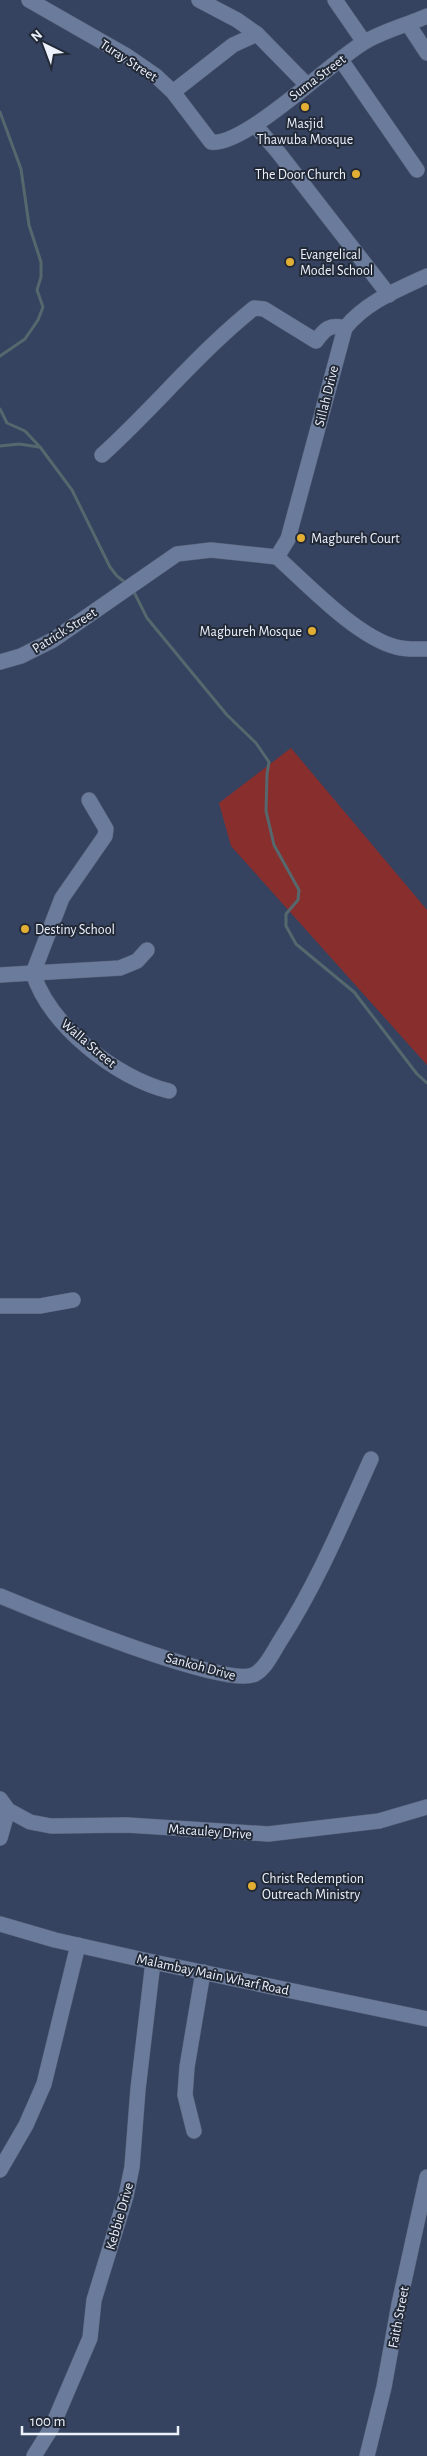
<svg xmlns="http://www.w3.org/2000/svg" width="427" height="2456" viewBox="0 0 427 2456" font-family="'Alegreya Sans',sans-serif">
<style>
.green{fill:#882e2d}
.lines{fill:none;stroke-linecap:round;stroke-linejoin:round}
.stream{stroke:#55686d;stroke-width:3}
.minor-casing{stroke:#566178;stroke-width:16}
.minor{stroke:#6b7b9b;stroke-width:15}
.poi-dot{fill:#e2af34;stroke:#232a37;stroke-width:2}
.labels{text-anchor:middle;stroke-width:4;stroke-linejoin:round;paint-order:stroke}
.street-label{font-size:14px;fill:#ecf1fc;stroke:#232a37}
.poi-label{font-size:14px;fill:#ecf1fc;stroke:#232a37;text-anchor:start}
</style>
<rect width="100%" height="100%" fill="#354360"/>
<polygon class="green" points="291,748 427,910 427,1065 231,846 219,803"/>
<g class="lines">
<g class="stream">
<polyline points="0,112 21,169 29,225 41,262 41,277 37,290 43,307 38,320 25,339 0,356"/>
<polyline points="0,409 7,423 25,431 40,447 72,490 110,567 117,576 127,584"/>
<polyline points="0,446 19,444 39,447"/>
<polyline points="133,590 147,618 227,715 256,743 269,762 267,774 266,811 274,845 299,890 298,900 286,914 286,926 296,944 354,992 417,1074 427,1083"/>
</g>
<defs>
<g id="minor">
<path d="M29 0 127 56 156 76 173 92 211 142C244 147 331 62 363 43 382 31 407 25 427 16"/>
<polyline points="199,0 237,20 257,34 307,85"/>
<polyline points="335,0 364,42"/>
<polyline points="408,24 427,53"/>
<polyline points="341,60 417,170"/>
<polyline points="173,92 233,45 257,34"/>
<polyline points="255,125 278,152 389,295"/>
<path d="M102 455C154 408 199 352 254 308L264 309 316 341C324 330 330 323 345 328"/>
<path d="M277 557 288 539 345 328C366 302 397 290 427 276"/>
<path d="M277 557C308 585 357 637 396 647 406 650 417 649 427 649"/>
<polyline points="0,662 21,656 53,640 177,554 211,550 277,557"/>
<polyline points="89,800 106,829 105,836 62,898 33,973 120,968 137,961 147,950"/>
<path d="M0 975 33 973C50 1026 116 1078 169 1091"/>
<polyline points="0,1306 40,1306 73,1300"/>
<path d="M0 1596C36 1611 229 1690 255 1674 266 1668 273 1652 280 1641 317 1584 343 1521 371 1459"/>
<polyline points="0,1799 8,1810 30,1822 51,1826 127,1825 268,1834 379,1821 427,1807"/>
<polyline points="0,1838 8,1810"/>
<polyline points="0,1924 55,1940 153,1962 427,2019"/>
<polyline points="194,2131 185,2095 187,2067 203,1972"/>
<polyline points="0,2170 26,2125 44,2084 78,1945"/>
<polyline points="34,2456 52,2427 90,2338 94,2300 126,2196 132,2167 138,2089 153,1962"/>
<polyline points="367,2456 384,2387 399,2304 427,2177"/>
</g>
</defs>
<use href="#minor" class="minor-casing"/>
<use href="#minor" class="minor"/>
</g>
<g class="poi-dot">
<circle cx="305" cy="107" r="5"/>
<circle cx="356" cy="174" r="5"/>
<circle cx="290" cy="262" r="5"/>
<circle cx="301" cy="538" r="5"/>
<circle cx="312" cy="631" r="5"/>
<circle cx="25" cy="929" r="5"/>
<circle cx="252" cy="1886" r="5"/>
</g>
<g class="labels">
<g class="street-label">
<text transform="translate(129 60) rotate(33)" y="5">Turay Street</text>
<text transform="translate(317 77) rotate(-37)" y="5">Suma Street</text>
<text transform="translate(326 396) rotate(-76)" y="5">Sillah Drive</text>
<text transform="translate(64 630) rotate(-32)" y="5">Patrick Street</text>
<text transform="translate(89 1043) rotate(40)" y="5">Walla Street</text>
<text transform="translate(201 1666) rotate(15)" y="5">Sankoh Drive</text>
<text transform="translate(210 1831) rotate(4)" y="5">Macauley Drive</text>
<text transform="translate(213 1974) rotate(12)" y="5">Malambay Main Wharf Road</text>
<text transform="translate(119 2216) rotate(-74)" y="5">Kebbie Drive</text>
<text transform="translate(398 2317) rotate(-79)" y="5">Faith Street</text>
</g>
<g class="poi-label">
<text x="305" y="128" text-anchor="middle">Masjid<tspan x="305" dy="16">Thawuba Mosque</tspan></text>
<text x="346" y="179" text-anchor="end">The Door Church</text>
<text x="300" y="259">Evangelical<tspan x="300" dy="16">Model School</tspan></text>
<text x="311" y="543">Magbureh Court</text>
<text x="302" y="636" text-anchor="end">Magbureh Mosque</text>
<text x="35" y="934">Destiny School</text>
<text x="262" y="1883">Christ Redemption<tspan x="262" dy="16">Outreach Ministry</tspan></text>
</g>
</g>
<g transform="translate(45 45) rotate(318)" stroke="#232a37" stroke-width="4" paint-order="stroke">
<path d="M0-4L9 19L0 12L-9 19Z" fill="#ecf1fc"/>
<text y="-8" font-size="14" font-weight="bold" text-anchor="middle" fill="#ecf1fc">N</text>
</g>
<path d="M22 2426v8h156v-8" fill="none" stroke="#ecf1fc" stroke-width="2.5"/>
<text x="30" y="2426" font-size="15" fill="#ecf1fc" stroke="#232a37" stroke-width="4" paint-order="stroke">100 m</text>
</svg>
